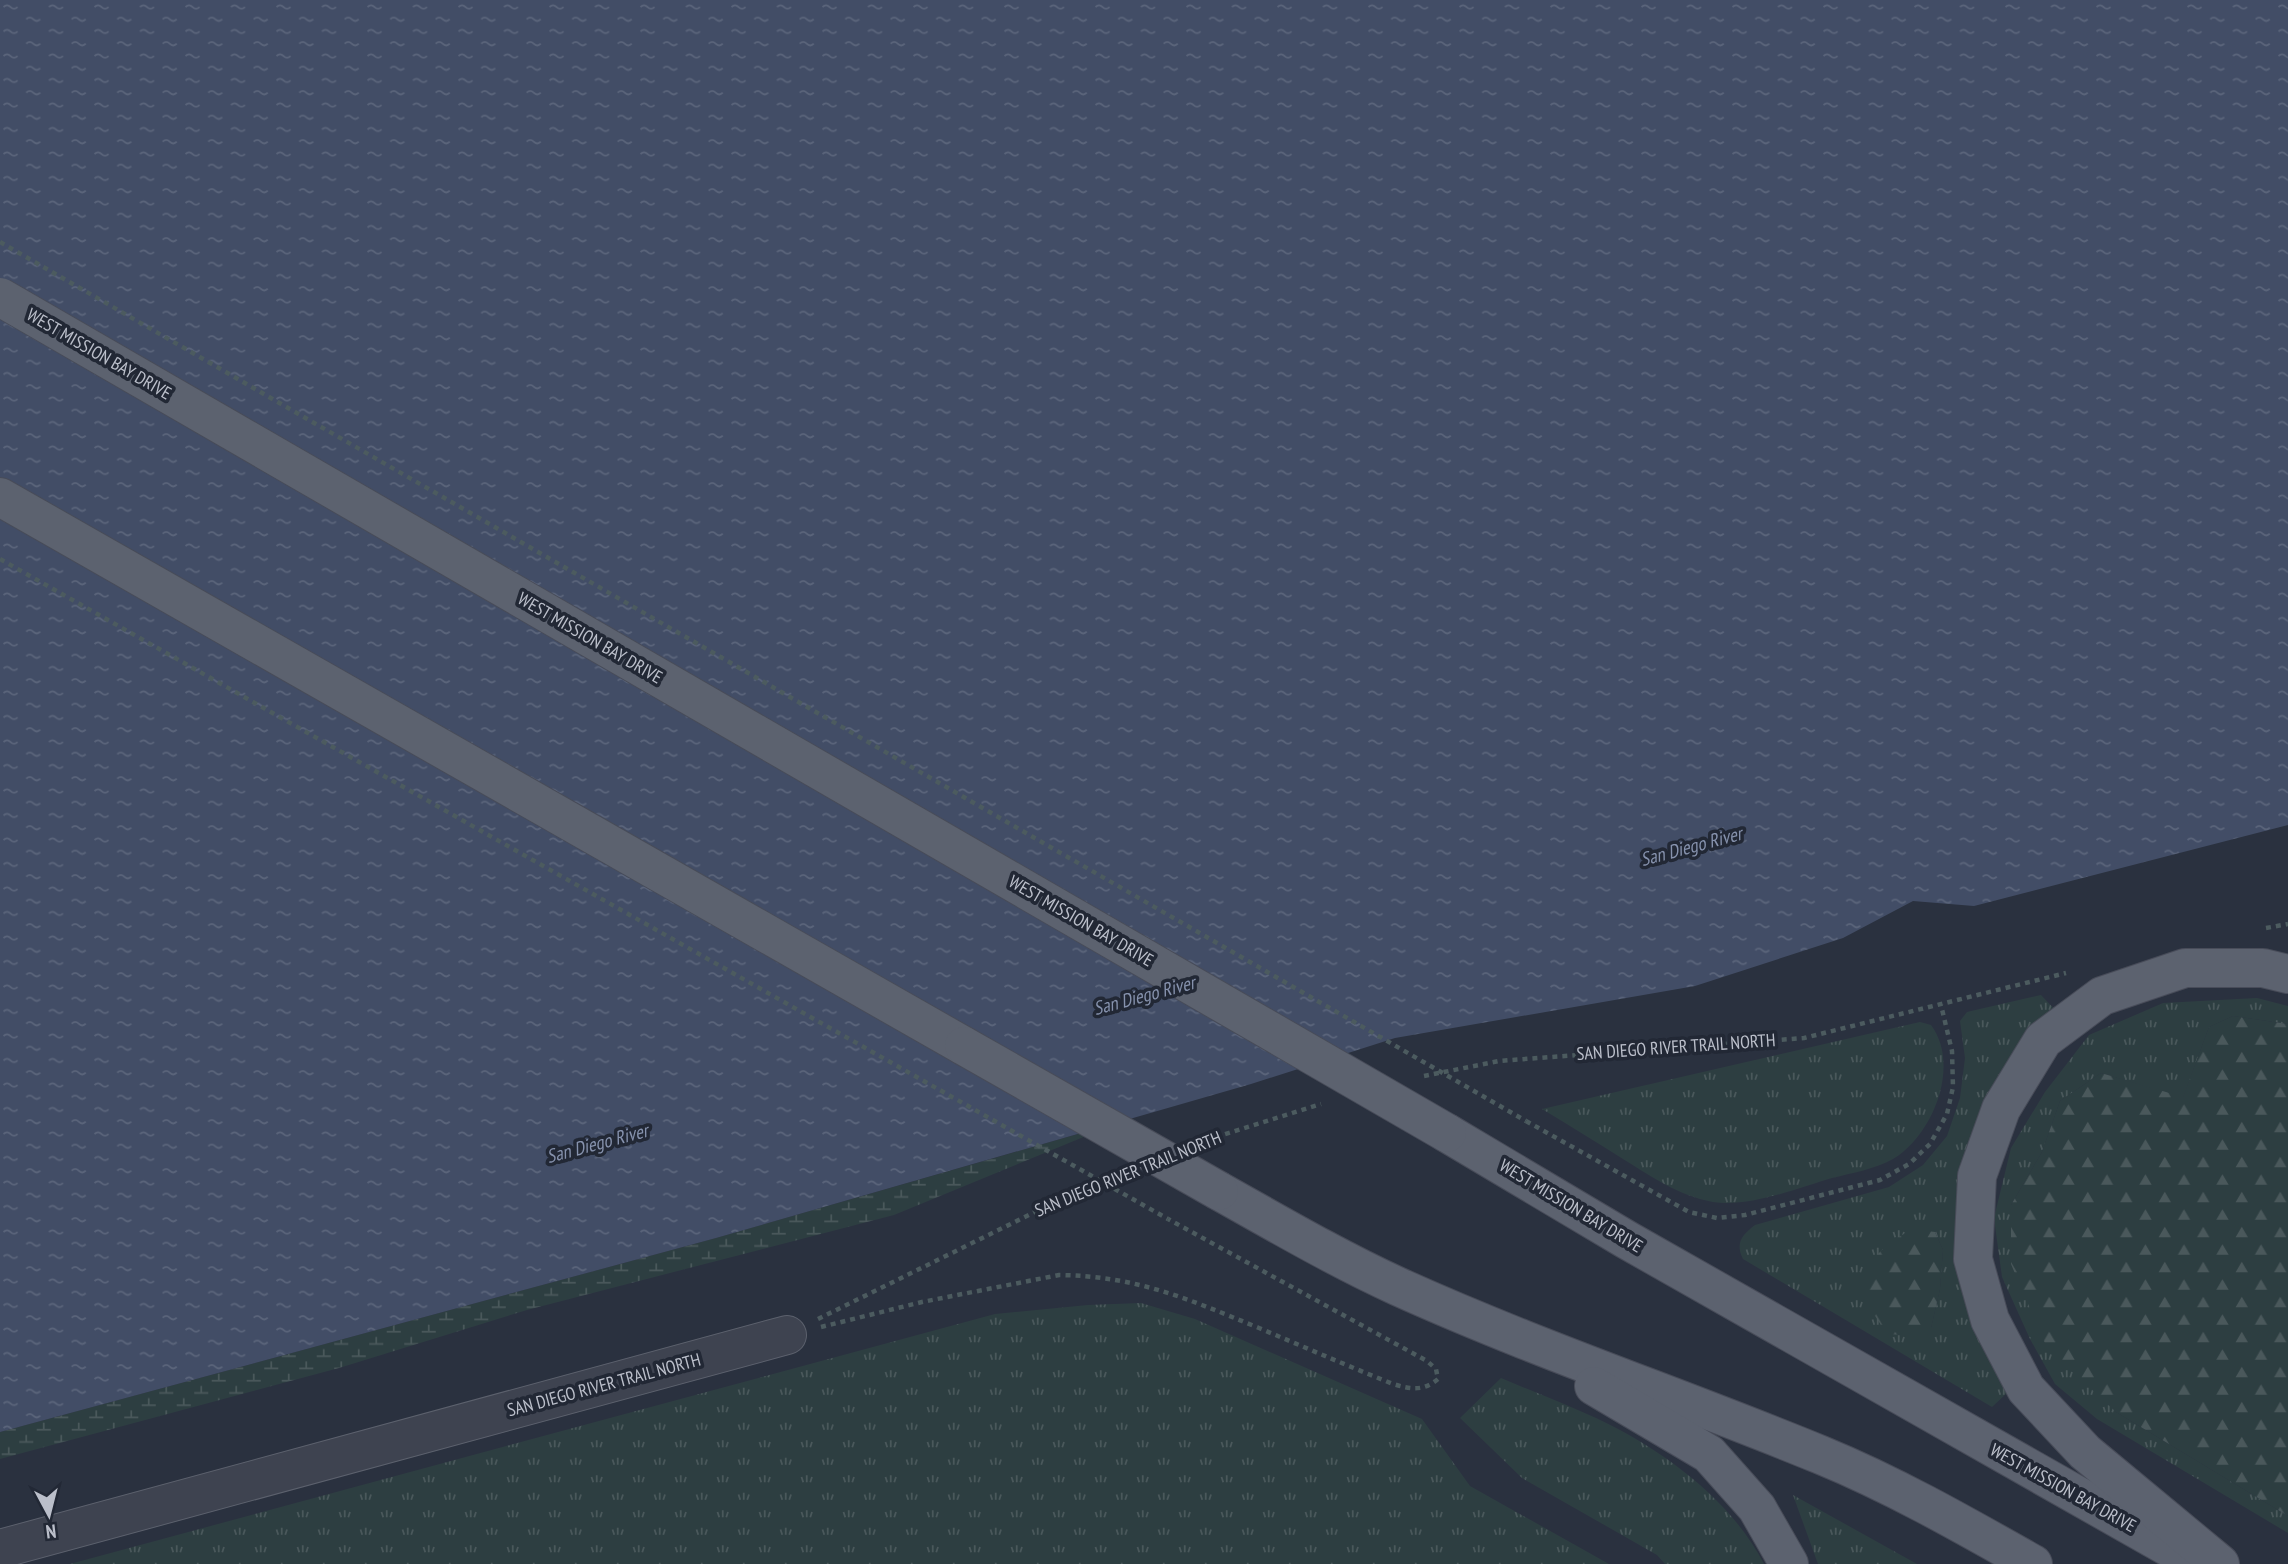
<svg xmlns="http://www.w3.org/2000/svg" width="2288" height="1564" viewBox="0 0 2288 1564" font-family="'PT Sans Narrow',sans-serif">
<style>
.grass{fill:url(#grass-tufts);fill-rule:evenodd}
.forest{fill:url(#forest-firs)}
.wetland{fill:url(#wetland-marsh)}
.water{fill:url(#water-ripples)}
.lines{fill:none;stroke-linecap:round;stroke-linejoin:round}
.minor-casing{stroke:#5c616d;stroke-width:40}
.major-casing{stroke:#484c59;stroke-width:40}
.path{stroke:#4c5b5f;stroke-width:4.5;stroke-dasharray:5 5;stroke-linecap:butt}
.minor{stroke:#3e4350;stroke-width:38}
.major{stroke:#5c626f;stroke-width:38}
.major-bridge-casing{stroke:#484c59;stroke-width:40;stroke-linecap:butt}
.path-bridge{stroke:#4c5b5f;stroke-width:4.5;stroke-dasharray:5 5;stroke-linecap:butt}
.major-bridge{stroke:#5c626f;stroke-width:38}
.labels{text-anchor:middle;stroke-width:7;stroke-linejoin:round;paint-order:stroke}
.street-label{font-size:18px;fill:#bbbfca;stroke:#222835}
.water-label{font-size:19px;font-style:italic;fill:#8692ad;stroke:#222835}
</style>
<defs>
<pattern id="grass-tufts" width="24" height="20" patternUnits="userSpaceOnUse" patternTransform="scale(1.75)"><rect width="24" height="20" fill="#2d3e41"/><path d="M3 7l-1-3M5 7V3M7 7l1-3M15 17l-1-3M17 17v-4M19 17l1-3" fill="none" stroke="#4a585b"/></pattern>
<pattern id="forest-firs" width="22" height="20" patternUnits="userSpaceOnUse" patternTransform="scale(1.75)"><rect width="22" height="20" fill="#2d3e41"/><path d="M5 1l3.5 6h-7zM16 11l3.5 6h-7z" fill="#4a585b"/></pattern>
<pattern id="wetland-marsh" width="20" height="14" patternUnits="userSpaceOnUse" patternTransform="scale(1.75)"><rect width="20" height="14" fill="#2d3e41"/><path d="M1 5h8M5 5V1M11 12h8M15 12V8" fill="none" stroke="#4a585b"/></pattern>
<pattern id="water-ripples" width="26" height="14" patternUnits="userSpaceOnUse" patternTransform="scale(1.75)"><rect width="26" height="14" fill="#424d66"/><path d="M2 4q2-2 4 0t4 0M15 11q2-2 4 0t4 0" fill="none" stroke="#5b657b"/></pattern>
</defs>
<rect width="100%" height="100%" fill="#2a313f"/>
<g class="grass">
<path d="M2041 995 2059 1014 1968 1159 2007 1393 1992 1407 1743 1259C1735 1243 1742 1235 1755 1225L1889 1187 1923 1165 1947 1136 1960 1098 1965 1058 1960 1021 1967 1012ZM1935 1232 1943 1250 1940 1289 1931 1328Z"/>
<polygon points="2257,998 2288,1006 2288,1024 2233,1016 2209,1027 2183,1098 2101,1073 2060,1101 2042,1152 2011,1205 2011,1264 2116,1412 2288,1516 2288,1533 2097,1419 2055,1384 2030,1339 2002,1277 1994,1218 2011,1148 2045,1092 2089,1035 2163,1003"/>
<path d="M1920 1022 1931 1025C1961 1065 1933 1135 1893 1159 1875 1169 1852 1173 1832 1178 1798 1188 1748 1208 1713 1202 1677 1195 1654 1178 1623 1159 1596 1142 1569 1125 1542 1109Z"/>
<polygon points="1141,1303 1195,1319 1422,1419 1470,1486 1609,1564 70,1564 995,1314 1088,1305"/>
<path d="M1501 1378C1541 1395 1582 1410 1620 1430 1677 1461 1734 1506 1764 1564H1665L1657 1555 1522 1478 1460 1418Z"/>
<polygon points="1793,1495 1917,1564 1818,1564"/>
</g>
<g class="forest">
<polygon points="2233,1016 2288,1024 2288,1516 2116,1412 2047,1348 2011,1264 2011,1205 2042,1152 2060,1101 2101,1073 2183,1097 2209,1027"/>
<polygon points="1912,1229 1935,1232 1943,1250 1940,1289 1931,1328 1919,1336 1887,1334 1862,1296 1870,1262 1889,1243"/>
</g>
<polygon class="wetland" points="1120,1122 894,1215 527,1310 339,1368 0,1459 0,1432 716,1238"/>
<polygon class="water" points="0,0 2288,0 2288,825 1974,906 1913,901 1843,938 1695,986 1395,1038 1251,1084 716,1238 0,1432"/>
<g class="lines">
<defs>
<polyline id="minor" points="0,1549 787,1335"/>
<g id="major">
<polyline points="0,497 964,1046"/>
<polyline points="1447,1133 1627,1240 2179,1553"/>
<path d="M1219 1191C1278 1224 1336 1258 1397 1286 1536 1349 1680 1397 1821 1455 1894 1485 1964 1525 2033 1564"/>
<polyline points="1594,1386 1709,1454 1757,1508 1789,1564"/>
<polyline points="2220,1564 2085,1452 2026,1389 1990,1320 1973,1259 1977,1176 2001,1109 2043,1040 2102,996 2185,968 2263,968 2288,974"/>
</g>
</defs>
<use href="#minor" class="minor-casing"/>
<use href="#major" class="major-casing"/>
<g class="path">
<polyline points="2266,928 2288,924"/>
<polyline points="1424,1076 1499,1061 1804,1038 2066,973"/>
<polyline points="1526,1121 1689,1212 1717,1218 1745,1215 1880,1180 1909,1164 1930,1144 1947,1114 1953,1087 1952,1051 1941,1005"/>
<polyline points="1206,1140 1321,1104"/>
<polyline points="818,1319 1039,1210 1117,1177"/>
<path d="M821 1327 922 1302 1059 1275C1137 1276 1188 1299 1259 1328 1304 1347 1348 1366 1393 1384 1410 1389 1423 1392 1438 1379L1436 1369 1427 1361 1168 1219"/>
</g>
<use href="#minor" class="minor"/>
<use href="#major" class="major"/>
<defs>
<g id="major-bridge">
<polyline points="0,297 1447,1133"/>
<polyline points="964,1046 1219,1191"/>
</g>
</defs>
<use href="#major-bridge" class="major-bridge-casing"/>
<g class="path-bridge">
<polyline points="0,242 1526,1121"/>
<polyline points="0,559 1168,1219"/>
</g>
<use href="#major-bridge" class="major-bridge"/>
</g>
<g class="labels">
<g class="street-label">
<text transform="translate(99 354) rotate(30)" y="6">WEST MISSION BAY DRIVE</text>
<text transform="translate(590 638) rotate(30)" y="6">WEST MISSION BAY DRIVE</text>
<text transform="translate(1081 921) rotate(30)" y="6">WEST MISSION BAY DRIVE</text>
<text transform="translate(1676 1047) rotate(-4)" y="6">SAN DIEGO RIVER TRAIL NORTH</text>
<text transform="translate(1128 1174) rotate(-22)" y="6">SAN DIEGO RIVER TRAIL NORTH</text>
<text transform="translate(1571 1206) rotate(31)" y="6">WEST MISSION BAY DRIVE</text>
<text transform="translate(604 1385) rotate(-15)" y="6">SAN DIEGO RIVER TRAIL NORTH</text>
<text transform="translate(2063 1488) rotate(29)" y="6">WEST MISSION BAY DRIVE</text>
</g>
<g class="water-label">
<text transform="translate(1691 846) rotate(-15)" y="7">San Diego River</text>
<text transform="translate(1144 995) rotate(-15)" y="7">San Diego River</text>
<text transform="translate(597 1143) rotate(-15)" y="7">San Diego River</text>
</g>
</g>
<g transform="translate(49 1515) rotate(173)" stroke="#222835" stroke-width="5" paint-order="stroke">
<path d="M0-5L12 26L0 18L-12 26Z" fill="#bbbfca"/>
<text y="-10" font-size="19" font-weight="bold" text-anchor="middle" fill="#bbbfca">N</text>
</g>
</svg>
